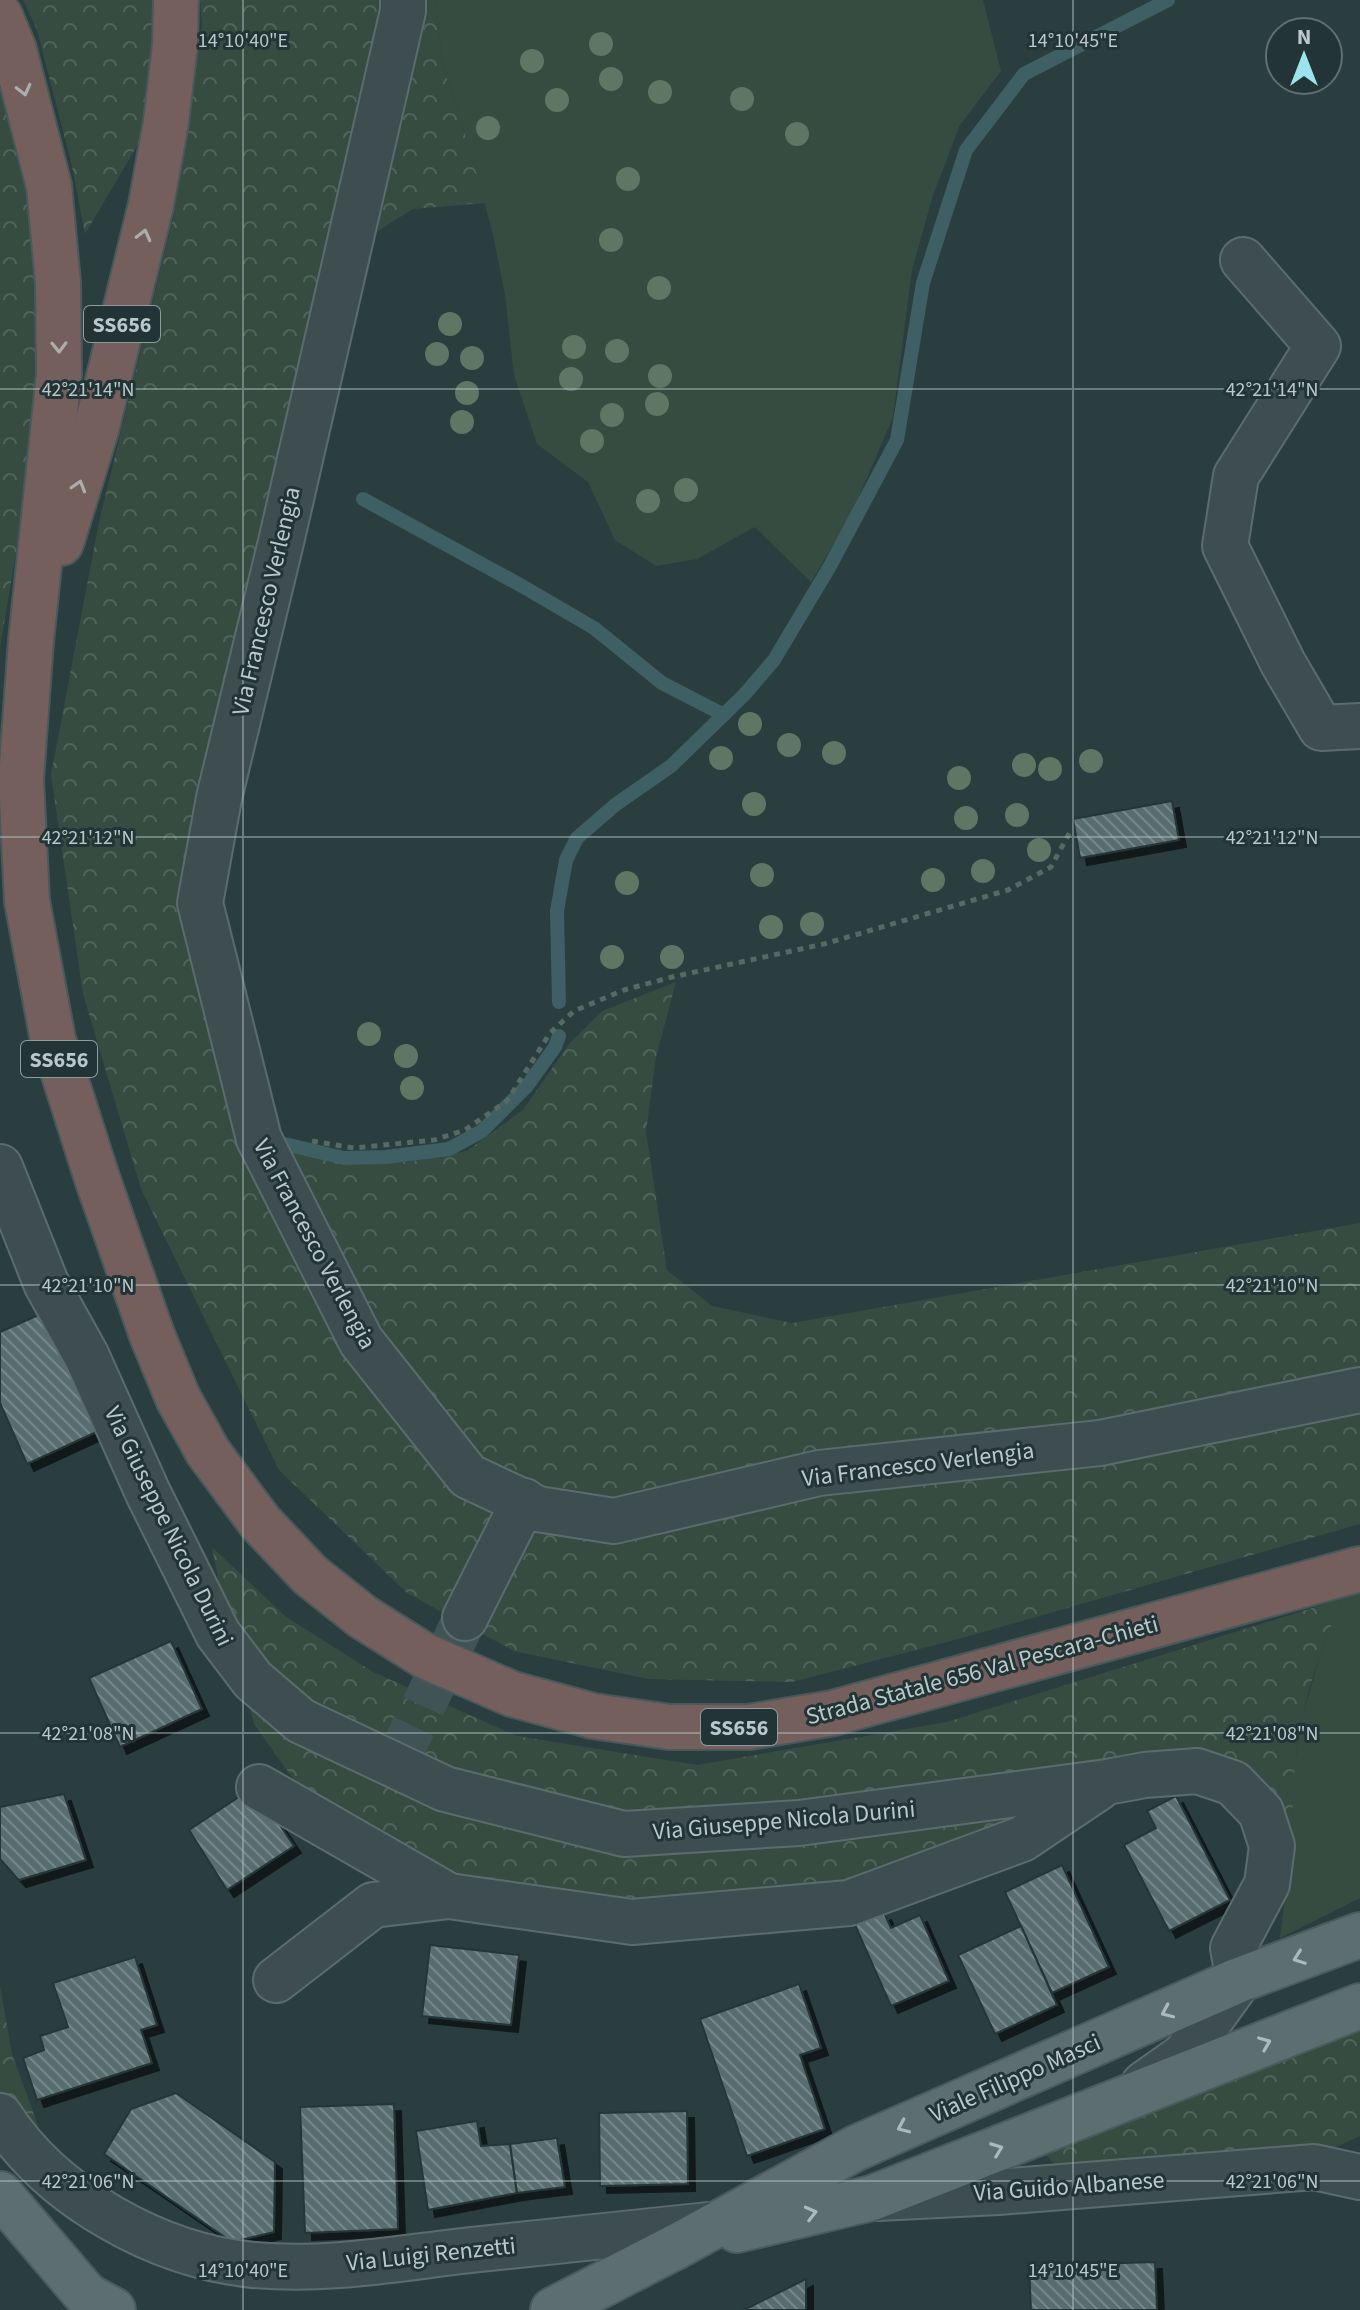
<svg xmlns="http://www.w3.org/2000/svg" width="1360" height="2310" viewBox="0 0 1360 2310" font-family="'Source Sans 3',sans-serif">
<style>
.grass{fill:#364c41}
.forest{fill:url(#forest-crowns)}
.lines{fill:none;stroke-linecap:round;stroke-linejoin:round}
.stream{stroke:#3e5f63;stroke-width:14}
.building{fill:url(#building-back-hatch);stroke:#253638;stroke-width:2;filter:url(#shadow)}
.minor-tunnel{stroke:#405355;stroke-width:44;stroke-dasharray:44 22;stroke-linecap:butt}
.minor-casing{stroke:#5c6c6e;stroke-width:48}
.major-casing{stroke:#4b5b5d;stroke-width:48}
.highway-casing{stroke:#49595b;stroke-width:48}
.path{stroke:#566962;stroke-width:5;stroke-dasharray:6 6;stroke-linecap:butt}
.minor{stroke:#3e4e50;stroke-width:44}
.major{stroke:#5c6e70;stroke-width:44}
.highway{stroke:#755f5c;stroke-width:44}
.tree{fill:#5f7665}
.oneway{stroke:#aaaeae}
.oneway2{stroke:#adbabc}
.ticks{fill:none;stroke:#bbc8ca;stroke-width:2;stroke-opacity:0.45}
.labels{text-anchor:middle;stroke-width:6;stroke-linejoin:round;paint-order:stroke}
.shield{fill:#233436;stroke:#8d9c9e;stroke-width:2}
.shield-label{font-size:22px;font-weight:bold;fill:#bbc8ca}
.street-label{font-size:24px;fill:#bbc8ca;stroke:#233436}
.ticks-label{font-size:20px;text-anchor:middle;fill:#bbc8ca;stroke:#233436;stroke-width:6;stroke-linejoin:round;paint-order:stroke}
</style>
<defs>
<pattern id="forest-crowns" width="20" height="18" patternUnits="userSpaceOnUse" patternTransform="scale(2)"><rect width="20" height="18" fill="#364c41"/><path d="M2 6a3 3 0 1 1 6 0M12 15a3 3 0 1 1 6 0" fill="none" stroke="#51645b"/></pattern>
<pattern id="building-back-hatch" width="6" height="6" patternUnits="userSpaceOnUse" patternTransform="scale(2)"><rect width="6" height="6" fill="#596d70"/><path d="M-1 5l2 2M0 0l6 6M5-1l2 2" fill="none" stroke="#768789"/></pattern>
<filter id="shadow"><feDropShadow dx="7" dy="7" stdDeviation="0" flood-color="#0009"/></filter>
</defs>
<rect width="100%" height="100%" fill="#2a3e40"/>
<g class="grass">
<polygon points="436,0 983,0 1001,71 960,125 933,195 912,270 893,417 851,515 811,582 755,527 697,559 656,566 615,540 588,482 537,444 514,375 505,295 492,230 465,133 442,64"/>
<polygon points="1360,1594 1360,1898 1280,1938 1292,1838 1293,1776 1302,1717 1320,1656 1341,1599"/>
</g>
<g class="forest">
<polygon points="23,0 157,0 144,134 85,234 72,166 37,30"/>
<polygon points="200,0 436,0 442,64 465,133 485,203 413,209 376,232 338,375 220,890 223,919 284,1146 360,1164 413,1161 467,1151 523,1110 569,1044 602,1011 676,982 656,1057 646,1132 667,1270 712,1306 792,1323 1360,1223 1360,1524 966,1637 792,1682 648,1679 514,1651 407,1593 279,1470 141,1189 83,994 51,775 99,522 174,214 202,25"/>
<polygon points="0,83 35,214 41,403 0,648"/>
<path d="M212 1547 285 1616 373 1672 517 1736 697 1765 947 1722 1341 1599C1327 1638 1310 1678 1302 1719 1293 1758 1293 1797 1292 1838L1274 1794 1224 1762 868 1889 661 1911 526 1897 401 1862 309 1801 254 1724 226 1619Z"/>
<polygon points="0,1986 12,2054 40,2131 37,2179 0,2145"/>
<polygon points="1360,2020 1360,2136 1311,2158 1057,2167 1045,2154"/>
</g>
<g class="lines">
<g class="stream">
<polyline points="363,499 522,586 594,628 662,683 724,715"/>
<polyline points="559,1002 557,911 566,860 577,838 615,805 671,766 744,695 774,660 830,566 897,440 923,283 966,150 1024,74 1168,0"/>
<polyline points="276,1142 344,1158 386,1157 449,1149 482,1131 527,1086 555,1047 559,1036"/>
</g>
</g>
<g class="building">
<polygon points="1172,801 1179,840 1080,858 1073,819"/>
<polygon points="52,1309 105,1428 27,1464 0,1403 0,1332"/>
<polygon points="171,1641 202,1709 120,1747 89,1678"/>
<polygon points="254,1787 294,1846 227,1890 189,1830"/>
<polygon points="64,1794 86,1860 19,1880 0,1859 0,1807"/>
<polygon points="1176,1796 1230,1900 1169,1931 1124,1845 1156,1828 1147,1811"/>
<polygon points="1062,1865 1109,1967 1052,1993 1005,1892"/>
<polygon points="884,1913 891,1928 920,1915 949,1981 891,2006 855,1925"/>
<polygon points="1021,1926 1057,2005 995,2034 958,1955"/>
<polygon points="430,1945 519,1955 511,2025 422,2016"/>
<polygon points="135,1957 157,2025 141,2030 152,2063 37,2100 23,2058 44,2050 40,2036 68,2027 53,1983"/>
<polygon points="799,1984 821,2048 800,2055 825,2129 747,2156 700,2019"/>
<polygon points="176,2093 275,2162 274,2232 232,2242 104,2154 131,2109"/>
<polygon points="394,2104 398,2229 305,2233 300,2107"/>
<polygon points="687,2111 688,2184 600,2186 599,2113"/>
<polygon points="477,2121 481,2146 510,2144 517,2193 428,2210 416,2131"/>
<polygon points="557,2138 565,2187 517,2193 510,2144"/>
<polygon points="1155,2262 1157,2310 1031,2310 1029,2266"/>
<polygon points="806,2279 806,2310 744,2310"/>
</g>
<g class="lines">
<polyline class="minor-tunnel" points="395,1766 465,1618"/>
<defs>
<g id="minor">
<polyline points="403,0 403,11 281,542 219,798 200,903 259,1139 361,1341 468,1476 538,1509 614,1521 819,1473 1100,1443 1360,1390"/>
<polyline points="1243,260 1318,346 1236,476 1225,546 1283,663 1321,728 1360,726"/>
<polyline points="0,1167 46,1283 87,1357 148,1493 218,1634 253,1680 301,1721 445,1789 624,1834 799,1823 1107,1782 1145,1775 1197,1771 1233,1783 1261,1812 1272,1846 1267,1884 1233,1948 1239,1980 1185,2055 1144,2084"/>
<polyline points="465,1618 524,1501"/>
<polyline points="259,1787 449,1896 632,1922 849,1903 1022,1839 1098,1788"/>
<polyline points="276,1980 373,1905 449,1896"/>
<path d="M0 2116C52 2197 158 2256 254 2265 326 2272 400 2258 471 2250 553 2241 636 2233 718 2224"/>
<polyline points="878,2198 998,2192 1314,2167 1360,2177"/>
</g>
<g id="major">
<polyline points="0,2194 87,2296 113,2310"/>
<polyline points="737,2230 872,2198 1360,2006"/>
<polyline points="553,2310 681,2244 856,2148 1239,1980 1360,1935"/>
</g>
<g id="highway">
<polyline points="0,16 14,50 49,186 58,283 59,374 31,641 21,779 27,901 53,1040 97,1178 152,1335 178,1398 208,1452 260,1522 310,1575 363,1617 425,1656 512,1694 593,1716 670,1727 749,1727 833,1713 1360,1569"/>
<polyline points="61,543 96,430 151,205 166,122 175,45 176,0"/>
</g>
</defs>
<use href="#minor" class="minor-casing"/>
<use href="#major" class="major-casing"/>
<use href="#highway" class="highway-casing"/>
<polyline class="path" points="312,1141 354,1148 434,1140 465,1130 507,1101 550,1033 574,1011 624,990 672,977 824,944 1008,890 1051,867 1070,832"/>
<use href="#minor" class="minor"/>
<use href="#major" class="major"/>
<use href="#highway" class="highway"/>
</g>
<g class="tree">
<circle cx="601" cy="44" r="12"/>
<circle cx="532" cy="61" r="12"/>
<circle cx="611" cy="79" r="12"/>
<circle cx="660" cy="92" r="12"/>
<circle cx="742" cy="99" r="12"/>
<circle cx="557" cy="100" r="12"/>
<circle cx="488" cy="128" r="12"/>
<circle cx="797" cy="134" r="12"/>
<circle cx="628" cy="179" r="12"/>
<circle cx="611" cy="240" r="12"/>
<circle cx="659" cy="288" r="12"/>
<circle cx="450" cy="324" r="12"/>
<circle cx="574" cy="347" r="12"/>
<circle cx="617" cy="351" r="12"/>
<circle cx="437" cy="354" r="12"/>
<circle cx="472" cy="358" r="12"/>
<circle cx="660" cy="376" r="12"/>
<circle cx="571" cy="379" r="12"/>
<circle cx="467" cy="393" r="12"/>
<circle cx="657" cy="404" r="12"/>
<circle cx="612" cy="415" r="12"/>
<circle cx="462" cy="422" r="12"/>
<circle cx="592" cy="441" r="12"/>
<circle cx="686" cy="490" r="12"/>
<circle cx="648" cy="501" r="12"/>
<circle cx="750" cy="724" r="12"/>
<circle cx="789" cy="745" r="12"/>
<circle cx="834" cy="753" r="12"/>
<circle cx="721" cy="758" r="12"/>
<circle cx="1091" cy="761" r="12"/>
<circle cx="1024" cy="765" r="12"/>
<circle cx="1050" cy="769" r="12"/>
<circle cx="959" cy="778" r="12"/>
<circle cx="754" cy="804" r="12"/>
<circle cx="1017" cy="815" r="12"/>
<circle cx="966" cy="818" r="12"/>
<circle cx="1039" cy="850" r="12"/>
<circle cx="983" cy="871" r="12"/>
<circle cx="762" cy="875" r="12"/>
<circle cx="933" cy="880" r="12"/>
<circle cx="627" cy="883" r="12"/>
<circle cx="812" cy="924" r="12"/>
<circle cx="771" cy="927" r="12"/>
<circle cx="612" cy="957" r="12"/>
<circle cx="672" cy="957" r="12"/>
<circle cx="369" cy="1034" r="12"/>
<circle cx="406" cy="1056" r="12"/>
<circle cx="412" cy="1088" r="12"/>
</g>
<defs><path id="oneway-chevron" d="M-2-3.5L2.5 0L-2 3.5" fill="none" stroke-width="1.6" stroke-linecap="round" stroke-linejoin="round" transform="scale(2)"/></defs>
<g class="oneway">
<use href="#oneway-chevron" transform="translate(24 90) rotate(76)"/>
<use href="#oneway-chevron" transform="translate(144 235) rotate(-76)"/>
<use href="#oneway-chevron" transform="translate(59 347) rotate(89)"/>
<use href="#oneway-chevron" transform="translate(79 486) rotate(-73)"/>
</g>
<g class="oneway2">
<use href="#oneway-chevron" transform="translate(1299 1958) rotate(160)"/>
<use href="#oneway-chevron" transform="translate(1167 2012) rotate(156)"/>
<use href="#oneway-chevron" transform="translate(1265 2043) rotate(-22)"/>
<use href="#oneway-chevron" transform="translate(903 2127) rotate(156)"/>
<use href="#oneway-chevron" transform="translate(997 2149) rotate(-21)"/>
<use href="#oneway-chevron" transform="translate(811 2213) rotate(-14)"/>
</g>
<path class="ticks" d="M243 0V2310M1073 0V2310M0 389H1360M0 837H1360M0 1285H1360M0 1733H1360M0 2181H1360"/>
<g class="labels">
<g class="shield">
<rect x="84" y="306" width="76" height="36" rx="6"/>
<rect x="21" y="1041" width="76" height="36" rx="6"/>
<rect x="701" y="1709" width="76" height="36" rx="6"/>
</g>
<g class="shield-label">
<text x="122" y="332">SS656</text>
<text x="59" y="1067">SS656</text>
<text x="739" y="1735">SS656</text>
</g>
<g class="street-label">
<text transform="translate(266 601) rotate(-77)" y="8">Via Francesco Verlengia</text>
<text transform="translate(315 1244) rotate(62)" y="8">Via Francesco Verlengia</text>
<text transform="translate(918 1464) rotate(-7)" y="8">Via Francesco Verlengia</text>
<text transform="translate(169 1526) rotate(64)" y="8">Via Giuseppe Nicola Durini</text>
<text transform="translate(982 1670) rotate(-15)" y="8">Strada Statale 656 Val Pescara-Chieti</text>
<text transform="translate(784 1820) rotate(-5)" y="8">Via Giuseppe Nicola Durini</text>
<text transform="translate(1015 2078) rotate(-24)" y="8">Viale Filippo Masci</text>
<text transform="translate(1069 2186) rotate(-4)" y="8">Via Guido Albanese</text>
<text transform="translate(431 2254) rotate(-6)" y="8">Via Luigi Renzetti</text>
</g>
</g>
<g class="ticks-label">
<text x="243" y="47">14°10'40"E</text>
<text x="1073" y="47">14°10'45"E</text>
<text x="88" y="396">42°21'14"N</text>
<text x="1272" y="396">42°21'14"N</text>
<text x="88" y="844">42°21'12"N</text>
<text x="1272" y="844">42°21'12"N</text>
<text x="88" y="1292">42°21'10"N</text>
<text x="1272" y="1292">42°21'10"N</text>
<text x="88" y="1740">42°21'08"N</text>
<text x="1272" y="1740">42°21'08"N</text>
<text x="88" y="2188">42°21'06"N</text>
<text x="1272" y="2188">42°21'06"N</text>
<text x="243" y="2277">14°10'40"E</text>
<text x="1073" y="2277">14°10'45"E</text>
</g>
<g transform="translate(1304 56)"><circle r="38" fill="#233436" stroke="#606f71" stroke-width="2"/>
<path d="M0-6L14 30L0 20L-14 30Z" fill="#9de3ee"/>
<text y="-12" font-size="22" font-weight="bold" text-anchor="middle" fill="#bbc8ca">N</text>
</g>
</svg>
